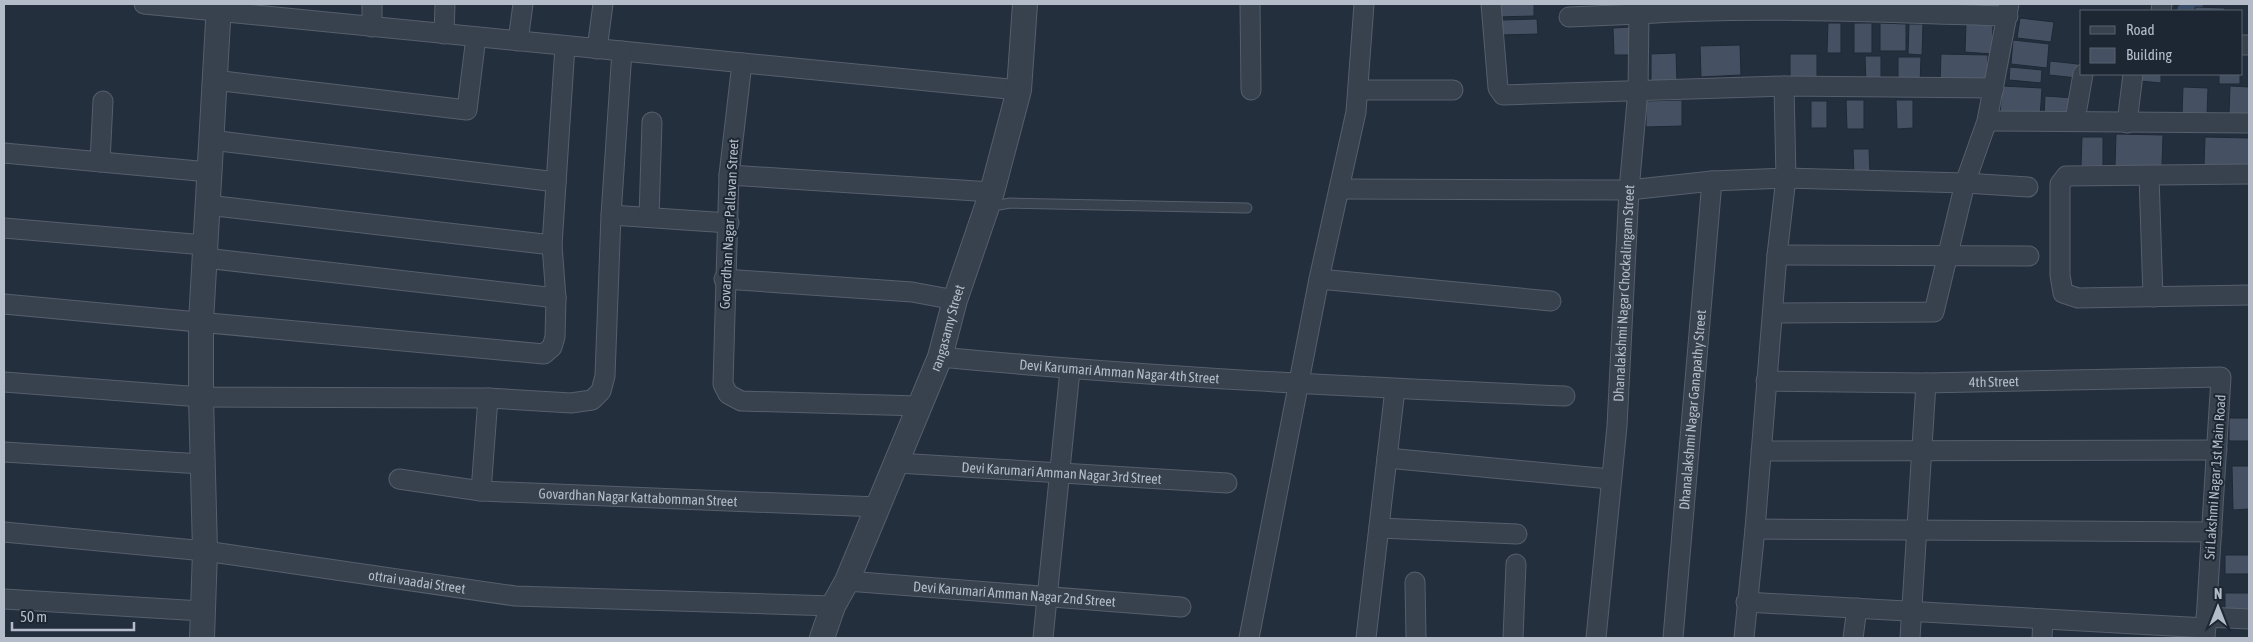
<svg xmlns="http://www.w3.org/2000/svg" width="2253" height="642" viewBox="0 0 2253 642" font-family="'Asap Condensed',sans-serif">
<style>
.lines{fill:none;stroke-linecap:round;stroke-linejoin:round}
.canal{stroke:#394c67;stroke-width:18}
.building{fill:#455162;stroke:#1f2835}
.service-casing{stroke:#565f6c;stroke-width:11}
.minor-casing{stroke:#565f6c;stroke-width:21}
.tertiary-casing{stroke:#565f6c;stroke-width:26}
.service{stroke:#38414e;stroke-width:9}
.minor{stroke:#38414e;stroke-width:19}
.tertiary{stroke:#38414e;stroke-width:24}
.labels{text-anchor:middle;stroke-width:4;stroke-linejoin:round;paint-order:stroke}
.street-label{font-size:14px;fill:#b4bcc9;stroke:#1d2633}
</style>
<rect width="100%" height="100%" fill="#242f3e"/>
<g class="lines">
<polyline class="canal" points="2186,11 2194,4"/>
</g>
<g class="building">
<polygon points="1496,4 1534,4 1534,16 1496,17"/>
<polygon points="1962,4 2004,4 2004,8 1962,7"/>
<polygon points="2195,7 2225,8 2225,11 2195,11"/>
<polygon points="2020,18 2054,22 2051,42 2017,38"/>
<polygon points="1537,19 1538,34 1502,35 1502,20"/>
<polygon points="1828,23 1841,23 1841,53 1827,53"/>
<rect x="1854" y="23" width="18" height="30"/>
<polygon points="1880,23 1906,24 1906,51 1880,51"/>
<polygon points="1966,23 1993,24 1992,54 1965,52"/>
<polygon points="1909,24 1923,24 1922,55 1908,54"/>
<polygon points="1631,27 1632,55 1614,55 1613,28"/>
<polygon points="2013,40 2049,44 2047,68 2011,64"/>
<polygon points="1740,45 1741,75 1701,77 1700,46"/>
<polygon points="1676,53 1677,82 1651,83 1651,54"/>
<polygon points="1790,54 1817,54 1817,80 1790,79"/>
<polygon points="1941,54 1988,55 1987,84 1940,83"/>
<polygon points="1865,56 1881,56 1881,84 1866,84"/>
<polygon points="1898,57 1921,57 1920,85 1898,85"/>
<polygon points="2050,61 2078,64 2077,78 2049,75"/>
<polygon points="2010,67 2042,70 2041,83 2009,80"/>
<polygon points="2141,74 2161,74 2161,83 2140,81"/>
<rect x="2219" y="74" width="21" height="10"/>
<polygon points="2002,86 2042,88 2040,118 2000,115"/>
<polygon points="2230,86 2249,87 2249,115 2229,114"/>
<polygon points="2183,87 2208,88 2207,116 2182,115"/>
<polygon points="2045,96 2075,98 2074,118 2044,116"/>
<polygon points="1682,100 1682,126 1646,127 1646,101"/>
<polygon points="1846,100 1864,100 1864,129 1847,129"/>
<polygon points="1896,100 1913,100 1913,128 1897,129"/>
<rect x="1811" y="101" width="16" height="27"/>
<polygon points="2116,134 2163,135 2162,166 2115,166"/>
<polygon points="2082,137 2103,137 2103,166 2081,166"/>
<polygon points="2205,137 2249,138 2249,167 2204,166"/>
<polygon points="1853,149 1869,149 1870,175 1854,176"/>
<rect x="2229" y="418" width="20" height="23"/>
<polygon points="2232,466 2249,466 2249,509 2233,510"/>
<rect x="2225" y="555" width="24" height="19"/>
<rect x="2225" y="593" width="24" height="26"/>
</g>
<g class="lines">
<defs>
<polyline id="service" points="990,203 999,205 1010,203 1247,208"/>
<g id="minor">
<polyline points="144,4 1019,90"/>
<polyline points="1250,4 1251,90"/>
<polyline points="1491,4 1498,88 1503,95 1784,86 1994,88"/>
<polyline points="2161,11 2162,4"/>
<polyline points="1569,17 1639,14"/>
<polyline points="372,27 372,4"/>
<polyline points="444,34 445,4"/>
<polyline points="518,41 523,4"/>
<polyline points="2242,45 2249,45"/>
<polyline points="597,49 603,4"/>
<polyline points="742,63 729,175 723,384 728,394 741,401 920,406"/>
<polyline points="214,80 467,110 476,37"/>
<polyline points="1358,90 1453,90"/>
<polyline points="2075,120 2083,74"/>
<polyline points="1987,121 2249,123"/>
<polyline points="2127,123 2133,74"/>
<polyline points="211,140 556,182"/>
<polyline points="4,153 209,172"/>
<polyline points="100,162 103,101"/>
<polyline points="2249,174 2066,176 2060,184 2060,275 2063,293 2078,298 2249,295"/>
<polyline points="729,175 992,192"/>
<polyline points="2149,176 2153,297"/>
<polyline points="1339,189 1629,190 1712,181 1786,178 1965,183 2028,187"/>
<polyline points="207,205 552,245"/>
<polyline points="611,215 729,223"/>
<polyline points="649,217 652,122"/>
<polyline points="4,228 205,245"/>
<polyline points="1777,255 2029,256"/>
<polyline points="205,258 556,298"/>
<polyline points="724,279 912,292 955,300"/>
<polyline points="1319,279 1551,301"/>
<polyline points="4,304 544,354 552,347 555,337 556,298 552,245 565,46"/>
<polyline points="1773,313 1934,312 1965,183 1987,121 2009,4"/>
<path id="s1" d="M940 357C1148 377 1357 387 1565 396"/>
<path id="s2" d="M1766 381 1926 383 2221 377 2205 638"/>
<polyline points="4,382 201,397 488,398 571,403 592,400 601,391 605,376 611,215 622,51"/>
<polyline points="1761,451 2217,450"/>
<polyline points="4,452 202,464"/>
<polyline points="1387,458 1610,479"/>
<path id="s3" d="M897 463 1227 483"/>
<path id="s4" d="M399 479 481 491 878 507"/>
<polyline points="481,491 488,398"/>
<polyline points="1379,528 1517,534"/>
<polyline points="1755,529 2212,532"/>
<path id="s5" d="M4 532 205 551 515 596 833 606"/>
<path id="s6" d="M847 581 1181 607"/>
<polyline points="1415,582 1416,638"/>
<polyline points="4,599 202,611"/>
<polyline points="1746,602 2206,628"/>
<polyline points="2206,617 2249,619"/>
<polyline points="1043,638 1070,370"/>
<polyline points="1249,638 1319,279 1356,112 1364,4"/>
<polyline points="1366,638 1395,389"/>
<polyline points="1513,638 1516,564"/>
<path id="s7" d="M1596 638 1617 426 1629 190 1638 90 1639 14C1762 6 1885 13 2008 16"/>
<path id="s8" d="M1673 638 1712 181"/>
<polyline points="1744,638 1755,529 1777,255 1786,178 1784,86"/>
<polyline points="1853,638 1857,608"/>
<polyline points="1910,638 1926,383"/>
<polyline points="2042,638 2043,619"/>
</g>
<g id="tertiary">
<polyline points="202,638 205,551 201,397 201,322 219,4"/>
<path id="s9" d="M822 638 833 606 847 581 940 357 955 300 992 192 1019 90 1025 4"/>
</g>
</defs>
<use href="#service" class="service-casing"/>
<use href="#minor" class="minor-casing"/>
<use href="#tertiary" class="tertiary-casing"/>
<use href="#service" class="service"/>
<use href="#minor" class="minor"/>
<use href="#tertiary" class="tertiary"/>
</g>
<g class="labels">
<g class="street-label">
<text transform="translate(729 224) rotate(-87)" y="5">Govardhan Nagar Pallavan Street</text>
<text dy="5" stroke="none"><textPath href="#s7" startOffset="346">Dhanalakshmi Nagar Chockalingam Street</textPath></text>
<text dy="5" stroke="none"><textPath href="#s9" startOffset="335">rangasamy Street</textPath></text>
<text dy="5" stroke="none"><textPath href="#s1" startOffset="180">Devi Karumari Amman Nagar 4th Street</textPath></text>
<text dy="5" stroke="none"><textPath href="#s2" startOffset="228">4th Street</textPath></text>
<text dy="5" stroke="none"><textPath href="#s8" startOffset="229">Dhanalakshmi Nagar Ganapathy Street</textPath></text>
<text dy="5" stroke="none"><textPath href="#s3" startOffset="165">Devi Karumari Amman Nagar 3rd Street</textPath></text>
<text transform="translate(2215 477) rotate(-86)" y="5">Sri Lakshmi Nagar 1st Main Road</text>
<text dy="5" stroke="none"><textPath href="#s4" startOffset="240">Govardhan Nagar Kattabomman Street</textPath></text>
<text dy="5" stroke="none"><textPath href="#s5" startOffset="416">ottrai vaadai Street</textPath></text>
<text dy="5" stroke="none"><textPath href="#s6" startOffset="168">Devi Karumari Amman Nagar 2nd Street</textPath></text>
</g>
</g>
<rect width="2253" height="642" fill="none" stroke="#b4bcc9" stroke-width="10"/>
<rect x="2080" y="10" width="162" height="65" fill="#1d2633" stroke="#59626f"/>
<rect x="2090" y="26" width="25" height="8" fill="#38414e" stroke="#59626f"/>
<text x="2126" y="35" font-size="15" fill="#b4bcc9">Road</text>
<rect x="2090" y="48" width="25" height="15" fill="#455162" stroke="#59626f"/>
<text x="2126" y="60" font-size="15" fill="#b4bcc9">Building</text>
<g transform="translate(2218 607)" stroke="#1d2633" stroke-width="4" paint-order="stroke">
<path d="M0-4L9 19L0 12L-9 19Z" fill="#b4bcc9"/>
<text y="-8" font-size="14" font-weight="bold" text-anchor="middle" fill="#b4bcc9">N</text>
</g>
<path d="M12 622v8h122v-8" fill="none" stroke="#b4bcc9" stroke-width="2.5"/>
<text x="20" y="622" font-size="15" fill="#b4bcc9" stroke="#1d2633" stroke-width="4" paint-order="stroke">50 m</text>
</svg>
